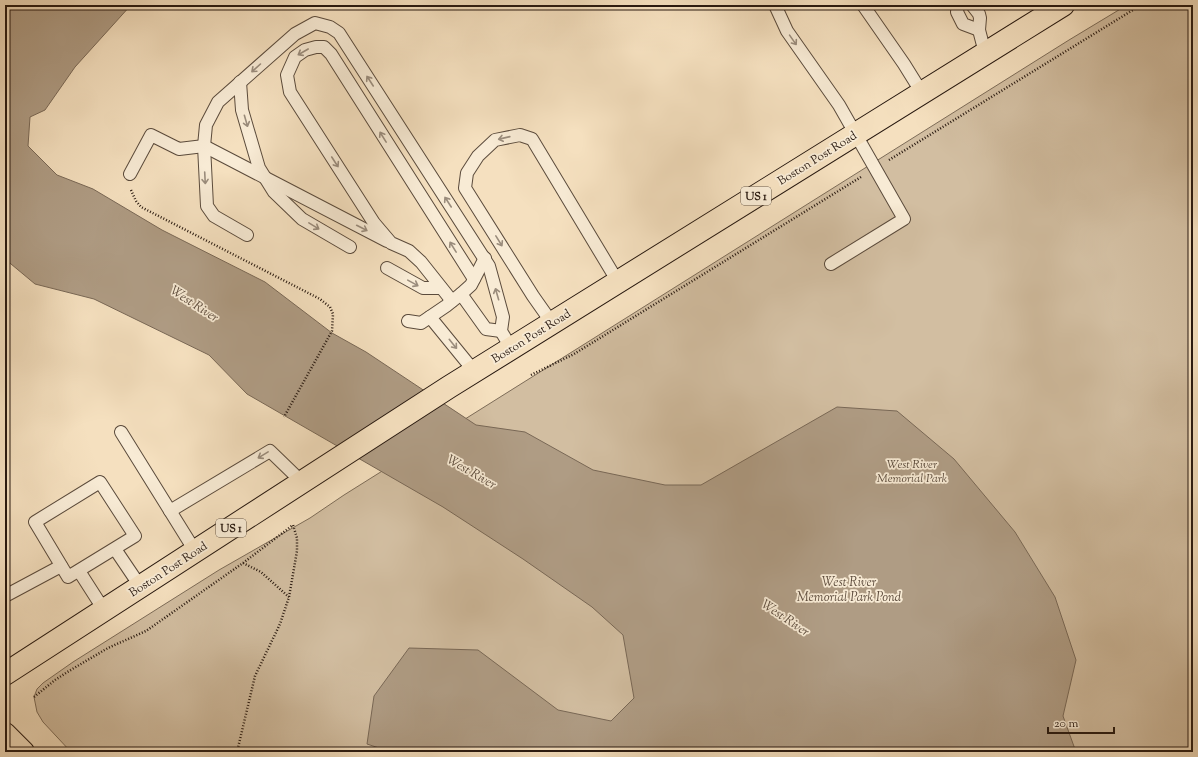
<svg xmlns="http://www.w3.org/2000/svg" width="1198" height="757" viewBox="0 0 1198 757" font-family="'Sorts Mill Goudy',serif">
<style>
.green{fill:#d2bea1;stroke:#7d6c58}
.water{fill:#af9c84;stroke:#796856}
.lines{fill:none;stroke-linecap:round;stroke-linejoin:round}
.lane-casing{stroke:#5b4b3c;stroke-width:14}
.primary-casing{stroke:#281910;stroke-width:24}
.path{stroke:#281910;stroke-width:2.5;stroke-dasharray:1 2;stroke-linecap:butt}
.lane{stroke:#f8ebd5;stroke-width:12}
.primary{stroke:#f5e0bf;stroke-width:22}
.oneway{stroke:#9a8c7c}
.labels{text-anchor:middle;stroke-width:3.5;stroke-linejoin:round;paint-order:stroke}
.shield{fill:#f8ebd5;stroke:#66584b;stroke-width:1}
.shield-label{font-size:11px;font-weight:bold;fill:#281910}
.street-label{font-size:12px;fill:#281910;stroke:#f8ebd5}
.park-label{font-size:12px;font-style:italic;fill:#5b4b3c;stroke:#f8ebd5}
.water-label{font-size:13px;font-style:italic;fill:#5e4d3e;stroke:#f8ebd5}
</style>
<rect width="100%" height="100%" fill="#f5e0bf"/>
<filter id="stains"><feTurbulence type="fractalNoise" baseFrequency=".005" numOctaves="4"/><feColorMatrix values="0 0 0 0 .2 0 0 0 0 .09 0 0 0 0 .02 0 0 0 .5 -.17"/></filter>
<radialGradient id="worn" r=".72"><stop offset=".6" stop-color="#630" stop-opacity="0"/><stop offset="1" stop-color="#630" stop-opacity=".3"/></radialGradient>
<polygon class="green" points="1127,5 1193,5 1193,752 71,752 43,722 37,712 34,697 37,689 43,683 73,662 219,570 310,518 344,495 1069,40"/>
<polygon class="water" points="5,5 131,5 75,67 45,110 30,117 28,146 57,175 93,189 162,230 265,282 332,333 366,352 476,425 525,432 593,470 665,485 701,485 837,407 897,411 954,459 1015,532 1055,597 1076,660 1063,716 1076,752 391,752 367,744 374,696 409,648 478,650 558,710 611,721 634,698 623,635 592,607 523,559 443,507 247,394 209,355 94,299 35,284 5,259"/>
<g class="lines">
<defs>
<g id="lane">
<polyline points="775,5 787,31 839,105 904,219 831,264"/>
<polyline points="863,5 904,64 922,93"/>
<polyline points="958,5 957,12 963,24 979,30"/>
<polyline points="972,5 979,14 980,18 979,30 985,53"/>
<polyline points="240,82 242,110 259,168 274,192 302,219 350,247"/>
<polyline points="130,174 151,135 179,149 204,146 387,241"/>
<polyline points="247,235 214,216 207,206 204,146 206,125 218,102 295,34 315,23 330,27 339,33 489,266 503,317 501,331 511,348"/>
<polyline points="387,268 423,288 441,288"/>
<polyline points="461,294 486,329 501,331"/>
<polyline points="452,301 421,262 409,251 391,243 374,223 290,92 287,75 295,57 305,50 316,47 324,47 331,54 474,279"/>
<polyline points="430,317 474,371"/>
<polyline points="408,321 421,323 446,306 461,294 471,285 485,258"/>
<polyline points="552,323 533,296 465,188 467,173 478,156 495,140 520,135 532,139 618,282"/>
<polyline points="121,432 195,551"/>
<polygon points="100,482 135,536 68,577 35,522"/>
<polyline points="170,511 270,451 302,482"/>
<polyline points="115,549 140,586"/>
<polyline points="79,571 104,610"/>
<polyline points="5,596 61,566"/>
</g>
<g id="primary">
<polyline points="5,674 449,387 1063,5"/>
<polyline points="5,734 23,752"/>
</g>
</defs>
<use href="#lane" class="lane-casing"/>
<use href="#primary" class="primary-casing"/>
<g class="path">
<polyline points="889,160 1141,5"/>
<polyline points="131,190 136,201 141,207 320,299 330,307 333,314 332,331 284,417"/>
<polyline points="531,375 574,354 861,177"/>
<polyline points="243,563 261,572 289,597"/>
<polyline points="34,697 55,680 69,671 108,648 146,631 243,563 293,525 297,538 297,551 289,597 280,624 255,676 237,752"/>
</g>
<use href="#lane" class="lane"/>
<use href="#primary" class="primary"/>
</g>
<defs><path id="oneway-shaft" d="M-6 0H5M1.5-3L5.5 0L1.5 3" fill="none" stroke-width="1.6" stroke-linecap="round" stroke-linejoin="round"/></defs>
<g class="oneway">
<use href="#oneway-shaft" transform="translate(793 40) rotate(55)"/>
<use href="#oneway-shaft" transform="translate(303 52) rotate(150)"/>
<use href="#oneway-shaft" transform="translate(256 68) rotate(138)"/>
<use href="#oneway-shaft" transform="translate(370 81) rotate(-123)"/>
<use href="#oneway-shaft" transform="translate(246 121) rotate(74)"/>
<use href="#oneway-shaft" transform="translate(383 137) rotate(-122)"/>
<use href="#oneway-shaft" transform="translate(504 138) rotate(167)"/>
<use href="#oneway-shaft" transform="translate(335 162) rotate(57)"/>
<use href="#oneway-shaft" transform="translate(205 178) rotate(87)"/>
<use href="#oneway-shaft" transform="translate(448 202) rotate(-123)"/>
<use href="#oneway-shaft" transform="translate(314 226) rotate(31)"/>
<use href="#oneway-shaft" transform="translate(362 228) rotate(27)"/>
<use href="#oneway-shaft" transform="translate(499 241) rotate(58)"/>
<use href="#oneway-shaft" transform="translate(453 247) rotate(-122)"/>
<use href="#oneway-shaft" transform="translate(413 283) rotate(29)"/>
<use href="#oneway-shaft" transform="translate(497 294) rotate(-106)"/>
<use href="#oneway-shaft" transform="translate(453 344) rotate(51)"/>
<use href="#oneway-shaft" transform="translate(263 455) rotate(149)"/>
</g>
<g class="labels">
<g class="shield">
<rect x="741" y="187" width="30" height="18" rx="3"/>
<rect x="216" y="519" width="30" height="18" rx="3"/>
</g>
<g class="shield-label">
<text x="756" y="200">US 1</text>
<text x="231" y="532">US 1</text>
</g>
<g class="street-label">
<text transform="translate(817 158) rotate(-32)" y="4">Boston Post Road</text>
<text transform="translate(531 336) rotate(-32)" y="4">Boston Post Road</text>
<text transform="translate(168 569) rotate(-33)" y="4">Boston Post Road</text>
</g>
<g class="park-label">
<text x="912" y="468">West River<tspan x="912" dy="14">Memorial Park</tspan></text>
</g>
<g class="water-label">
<text transform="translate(195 303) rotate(33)" y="5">West River</text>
<text transform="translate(472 471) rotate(30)" y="5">West River</text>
<text x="849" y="586">West River<tspan x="849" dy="15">Memorial Park Pond</tspan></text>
<text transform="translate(786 617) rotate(34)" y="5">West River</text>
</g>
</g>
<rect width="1198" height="757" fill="none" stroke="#f5e0bf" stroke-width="20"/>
<rect x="6" y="6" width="1186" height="745" fill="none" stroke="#281910" stroke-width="2"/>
<rect x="10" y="10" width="1178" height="737" fill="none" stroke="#281910"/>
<path d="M1048 727v6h66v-6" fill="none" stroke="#281910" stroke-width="2"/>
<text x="1054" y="727" font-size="12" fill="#281910" stroke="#f8ebd5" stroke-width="3" paint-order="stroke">20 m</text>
<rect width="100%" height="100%" filter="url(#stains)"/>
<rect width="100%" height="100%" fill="url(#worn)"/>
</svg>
